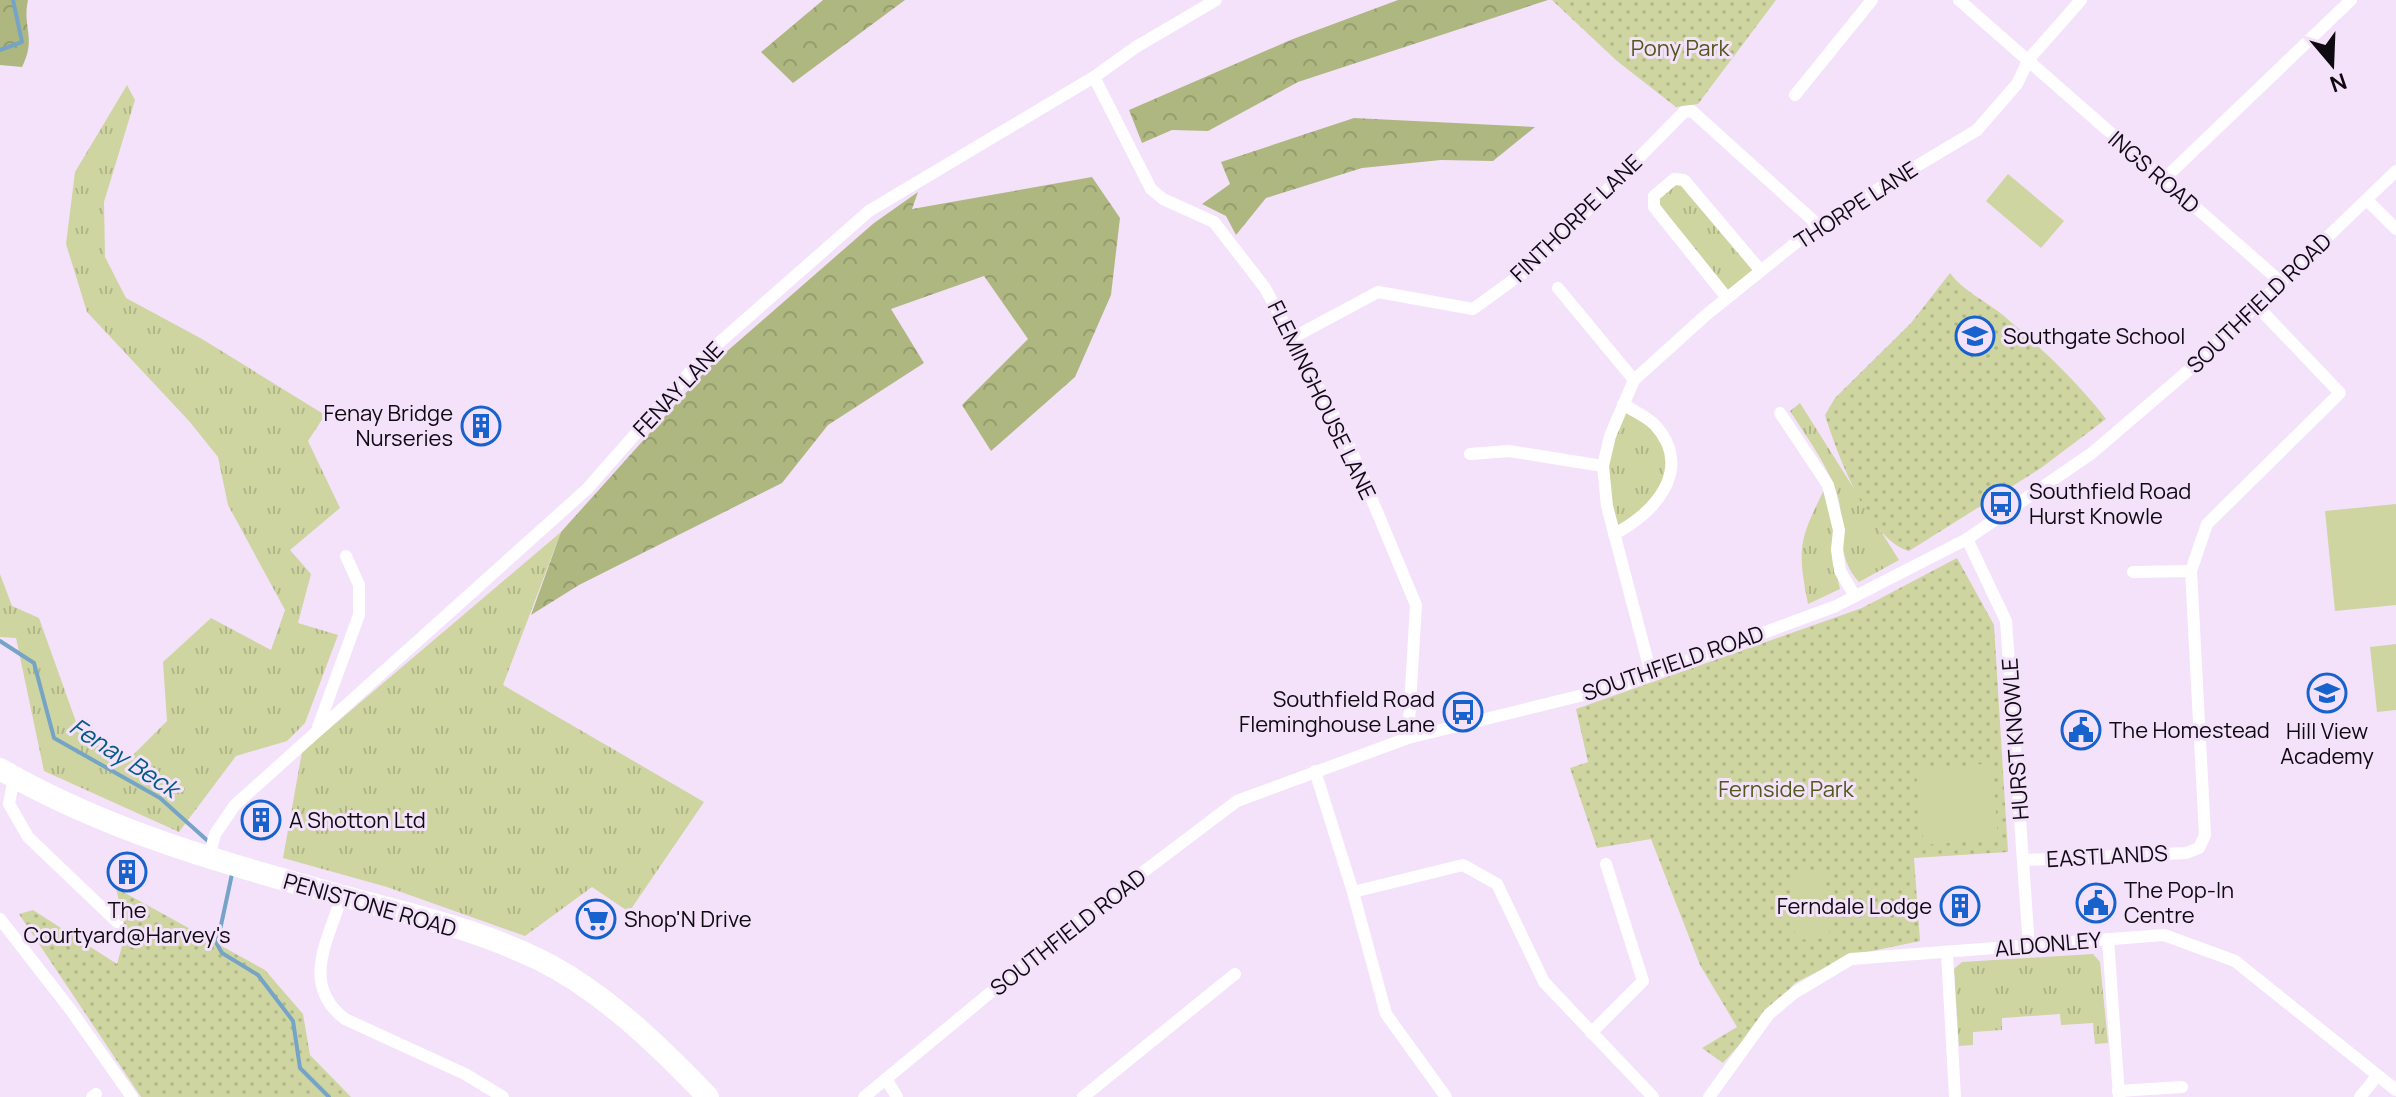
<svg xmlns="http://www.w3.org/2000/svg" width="2396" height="1097" viewBox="0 0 2396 1097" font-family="Manrope,sans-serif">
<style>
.grass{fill:url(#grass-tufts)}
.forest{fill:url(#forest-crowns)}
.park{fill:url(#park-dots)}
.pitch{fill:#ced5a0}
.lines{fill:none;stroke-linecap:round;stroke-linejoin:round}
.stream{stroke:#75a4c7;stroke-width:4}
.minor{stroke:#fff;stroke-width:12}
.trunk{stroke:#fff;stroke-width:22}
.labels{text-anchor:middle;stroke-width:6;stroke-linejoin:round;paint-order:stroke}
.park-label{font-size:22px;fill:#52581c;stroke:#f4e2fb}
.street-label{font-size:22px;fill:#0f0911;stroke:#f4e2fb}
.poi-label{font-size:22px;fill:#0f0911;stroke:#f4e2fb;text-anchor:start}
.water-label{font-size:24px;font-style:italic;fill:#055b88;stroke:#f4e2fb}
</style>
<defs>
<pattern id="grass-tufts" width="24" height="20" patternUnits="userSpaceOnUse" patternTransform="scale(2)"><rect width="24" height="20" fill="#ced5a0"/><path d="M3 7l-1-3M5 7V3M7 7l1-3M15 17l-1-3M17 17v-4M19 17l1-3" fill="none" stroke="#b0b689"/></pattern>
<pattern id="forest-crowns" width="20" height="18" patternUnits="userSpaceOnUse" patternTransform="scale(2)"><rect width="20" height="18" fill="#afb781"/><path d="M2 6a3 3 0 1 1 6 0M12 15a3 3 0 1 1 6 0" fill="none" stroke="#959c6e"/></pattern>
<pattern id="park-dots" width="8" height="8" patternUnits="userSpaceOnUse" patternTransform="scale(2)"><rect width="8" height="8" fill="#ced5a0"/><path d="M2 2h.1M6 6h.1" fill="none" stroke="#b0b689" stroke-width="1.8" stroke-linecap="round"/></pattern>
</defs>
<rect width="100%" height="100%" fill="#f4e2fb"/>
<g class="grass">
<polygon points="127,85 135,100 104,202 105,257 126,298 202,339 325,415 308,441 340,508 290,550 311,574 298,623 338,635 305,723 287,741 236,756 179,832 44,771 16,638 0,637 0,574 12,606 39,618 80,733 125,763 167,721 163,662 211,618 271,650 285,610 228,505 218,457 189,421 87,312 66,244 75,172"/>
<polygon points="1684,180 1761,271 1727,298 1654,196"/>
<path d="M1800 403 1899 560 1859 582C1832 552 1849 525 1835 488 1824 460 1806 436 1790 411Z"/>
<path d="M1623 404C1661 428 1669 440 1667 485L1614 534C1602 490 1605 445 1623 404Z"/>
<path d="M1824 490 1834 530 1831 549 1840 589 1808 604C1797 548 1799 540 1824 490Z"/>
<polygon points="561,532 503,685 704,802 629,912 592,887 525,936 387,887 283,858 302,752"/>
<polygon points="2093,954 2100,962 2108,1043 2095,1044 2093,1023 2061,1025 2060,1014 2002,1018 2002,1030 1973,1032 1973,1045 1959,1046 1954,969 1962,962"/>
</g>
<g class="forest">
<path d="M0 0H28C22 28 37 38 22 67L0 65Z"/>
<polygon points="823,0 905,0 793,83 761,52"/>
<polygon points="1398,0 1548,0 1298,82 1208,131 1172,130 1142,143 1129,110 1293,39"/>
<polygon points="1354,118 1535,127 1493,161 1441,160 1362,168 1266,198 1236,235 1226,216 1202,204 1230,184 1221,162"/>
<polygon points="1092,177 1120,218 1111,295 1075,377 991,451 962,405 1028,339 984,276 891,309 924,363 828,425 782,483 579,585 531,615 561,532 710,366 874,223 918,192 912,209"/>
</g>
<g class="park">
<polygon points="1552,0 1776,0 1698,104 1676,107 1617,61"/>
<path d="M1950 273C1963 291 1986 301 2004 316 2039 346 2078 382 2106 419L2041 468 1909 551C1869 541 1836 451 1825 415L1835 398 1911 323Z"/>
<polygon points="1957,558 1994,625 2008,852 1914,858 1920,941 1848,956 1795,983 1723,1063 1702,1048 1737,1027 1700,965 1651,839 1597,848 1570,768 1588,762 1576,709 1862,608"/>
<polygon points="116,888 265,970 303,1014 310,1055 351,1097 141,1097 19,914 33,910 117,964 126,932"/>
</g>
<g class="pitch">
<polygon points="2008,174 2064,221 2041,248 1986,201"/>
<polygon points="2396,504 2396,605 2335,611 2325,511"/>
<polygon points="2396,644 2396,710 2377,712 2370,647"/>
<polygon points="1992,763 1998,839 1924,845 1916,771"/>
<polygon points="1825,869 1830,938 1795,940 1790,872"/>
</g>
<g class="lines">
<g class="stream">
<polyline points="0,50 22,42 13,0"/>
<polyline points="0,641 34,663 54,738 160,798 209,842"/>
<polyline points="232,874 217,944 222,953 258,975 293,1021 300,1068 329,1097"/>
</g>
<g class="minor">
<polyline points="1959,0 2282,283"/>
<polyline points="1094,77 1151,189 1163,199 1214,222 1265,288 1347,440 1416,605 1408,738"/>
<polyline points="1795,95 1872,0"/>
<polyline points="2162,181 2351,0"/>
<polyline points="2367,200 2396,229"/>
<polyline points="1558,288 1634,380"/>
<polyline points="1727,298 1654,207 1654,196 1674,179 1684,180 1761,271"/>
<polyline points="1294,337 1378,292 1473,309 1531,267 1684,112 1692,111 1818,225"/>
<polyline points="1780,413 1828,485 1839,530 1837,550 1840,571 1855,596"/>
<polyline points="1470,454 1509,451 1603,466"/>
<path d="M1614 534C1654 514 1695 469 1655 425 1646 416 1633 411 1623 404"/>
<polyline points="1967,539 2006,621 2029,947"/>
<polyline points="2133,572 2191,571"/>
<polyline points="1651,674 1607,506 1603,466 1610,436 1634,380 1706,315 1818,225 1977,130 2017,84 2029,59 2081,0"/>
<polyline points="318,727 359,615 359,585 346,556"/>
<polyline points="1315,771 1353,892 1386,1014 1446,1097"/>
<polyline points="14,777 9,804 28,837 117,922"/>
<polyline points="209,857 215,834 235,805 587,489 704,356 869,211 1094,77 1136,47 1216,0"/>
<polyline points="2024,860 2186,853 2199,848 2205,835 2191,571 2207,524 2340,393 2257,306"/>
<polyline points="1353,892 1463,865 1497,884 1544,982 1653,1097"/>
<path d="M342 896C328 940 300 985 345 1019L465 1074 503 1097"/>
<polyline points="0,919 70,1009 132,1097"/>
<polyline points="2108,939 2119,1097"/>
<polyline points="1947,953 1955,1097"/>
<polyline points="1591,1033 1643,981 1606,864"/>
<polyline points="886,1079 897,1097"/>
<polyline points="2118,1091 2182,1087"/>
<polyline points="92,1097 96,1094"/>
<polyline points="864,1097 1060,935 1237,801 1408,738 1620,686 1836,606 1967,539 2092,453 2196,364 2396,171"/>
<polyline points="1083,1097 1235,974"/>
<polyline points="1709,1097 1769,1014 1794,993 1851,959 2164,935 2235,961 2396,1090"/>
<polyline points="2360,1097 2377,1076"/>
</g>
<path class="trunk" d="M0 769C105 830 222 863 339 895 406 913 477 929 540 960 604 992 658 1045 708 1097"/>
</g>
<defs>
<symbol id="school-ring" viewBox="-11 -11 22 22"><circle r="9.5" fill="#f4e2fb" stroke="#1762cc" stroke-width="1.5"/><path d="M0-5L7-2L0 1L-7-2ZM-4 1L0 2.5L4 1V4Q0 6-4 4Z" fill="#1762cc"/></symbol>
<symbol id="building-ring" viewBox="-11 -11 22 22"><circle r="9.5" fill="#f4e2fb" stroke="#1762cc" stroke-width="1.5"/><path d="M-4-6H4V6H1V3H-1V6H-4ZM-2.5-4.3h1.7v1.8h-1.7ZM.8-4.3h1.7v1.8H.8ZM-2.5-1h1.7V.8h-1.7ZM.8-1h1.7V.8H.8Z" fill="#1762cc"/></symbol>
<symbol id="bus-ring" viewBox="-11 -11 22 22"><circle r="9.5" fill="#f4e2fb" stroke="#1762cc" stroke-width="1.5"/><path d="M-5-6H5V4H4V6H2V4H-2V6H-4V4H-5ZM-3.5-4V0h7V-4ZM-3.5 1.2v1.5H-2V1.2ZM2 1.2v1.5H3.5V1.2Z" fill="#1762cc"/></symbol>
<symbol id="civic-ring" viewBox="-11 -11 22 22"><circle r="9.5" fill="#f4e2fb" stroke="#1762cc" stroke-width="1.5"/><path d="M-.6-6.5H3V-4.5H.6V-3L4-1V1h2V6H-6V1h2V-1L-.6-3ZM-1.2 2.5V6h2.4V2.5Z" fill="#1762cc"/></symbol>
<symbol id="supermarket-ring" viewBox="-11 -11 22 22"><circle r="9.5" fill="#f4e2fb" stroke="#1762cc" stroke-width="1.5"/><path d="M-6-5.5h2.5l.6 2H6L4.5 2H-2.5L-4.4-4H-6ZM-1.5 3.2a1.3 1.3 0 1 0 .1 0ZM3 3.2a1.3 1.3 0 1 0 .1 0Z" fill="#1762cc"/></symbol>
</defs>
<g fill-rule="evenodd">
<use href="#school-ring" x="1953" y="314" width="44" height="44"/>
<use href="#building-ring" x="459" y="404" width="44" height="44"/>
<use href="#bus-ring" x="1979" y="482" width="44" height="44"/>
<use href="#school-ring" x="2305" y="671" width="44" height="44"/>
<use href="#bus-ring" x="1441" y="690" width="44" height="44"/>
<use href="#civic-ring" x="2059" y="708" width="44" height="44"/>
<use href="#building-ring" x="239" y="798" width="44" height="44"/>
<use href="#building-ring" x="105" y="850" width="44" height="44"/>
<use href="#civic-ring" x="2074" y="881" width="44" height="44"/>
<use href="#building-ring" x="1938" y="884" width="44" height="44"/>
<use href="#supermarket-ring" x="574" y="897" width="44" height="44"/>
</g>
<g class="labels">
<g class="park-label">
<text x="1680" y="56">Pony Park</text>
<text x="1786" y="797">Fernside Park</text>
</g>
<g class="street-label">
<text transform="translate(2154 172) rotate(41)" y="8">INGS ROAD</text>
<text transform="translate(1856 205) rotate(-33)" y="8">THORPE LANE</text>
<text transform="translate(1576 218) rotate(-44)" y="8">FINTHORPE LANE</text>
<text transform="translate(2259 303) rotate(-44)" y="8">SOUTHFIELD ROAD</text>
<text transform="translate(678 389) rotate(-47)" y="8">FENAY LANE</text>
<text transform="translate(1322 400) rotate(64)" y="8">FLEMINGHOUSE LANE</text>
<text transform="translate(1673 663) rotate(-19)" y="8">SOUTHFIELD ROAD</text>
<text transform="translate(2015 739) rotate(-94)" y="8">HURST KNOWLE</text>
<text transform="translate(2107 856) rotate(-3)" y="8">EASTLANDS</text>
<text transform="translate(370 905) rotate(16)" y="8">PENISTONE ROAD</text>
<text transform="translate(1068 932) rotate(-38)" y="8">SOUTHFIELD ROAD</text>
<text transform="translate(2048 944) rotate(-5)" y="8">ALDONLEY</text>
</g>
<g class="poi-label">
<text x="2003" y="344">Southgate School</text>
<text x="453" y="421" text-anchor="end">Fenay Bridge<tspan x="453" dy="25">Nurseries</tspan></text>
<text x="2029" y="499">Southfield Road<tspan x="2029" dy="25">Hurst Knowle</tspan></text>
<text x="1435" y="707" text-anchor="end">Southfield Road<tspan x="1435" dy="25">Fleminghouse Lane</tspan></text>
<text x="2109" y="738">The Homestead</text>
<text x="2327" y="739" text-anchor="middle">Hill View<tspan x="2327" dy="25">Academy</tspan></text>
<text x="289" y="828">A Shotton Ltd</text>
<text x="2124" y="898">The Pop-In<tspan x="2124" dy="25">Centre</tspan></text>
<text x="1932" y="914" text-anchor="end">Ferndale Lodge</text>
<text x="127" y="918" text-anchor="middle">The<tspan x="127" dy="25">Courtyard@Harvey's</tspan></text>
<text x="624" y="927">Shop'N Drive</text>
</g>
<g class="water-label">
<text transform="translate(124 758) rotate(33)" y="8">Fenay Beck</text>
</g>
</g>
<g transform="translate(2332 64) rotate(161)" stroke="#f4e2fb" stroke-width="6" paint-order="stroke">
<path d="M0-6L14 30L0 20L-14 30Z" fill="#0f0911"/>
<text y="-12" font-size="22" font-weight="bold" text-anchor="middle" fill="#0f0911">N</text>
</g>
</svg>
